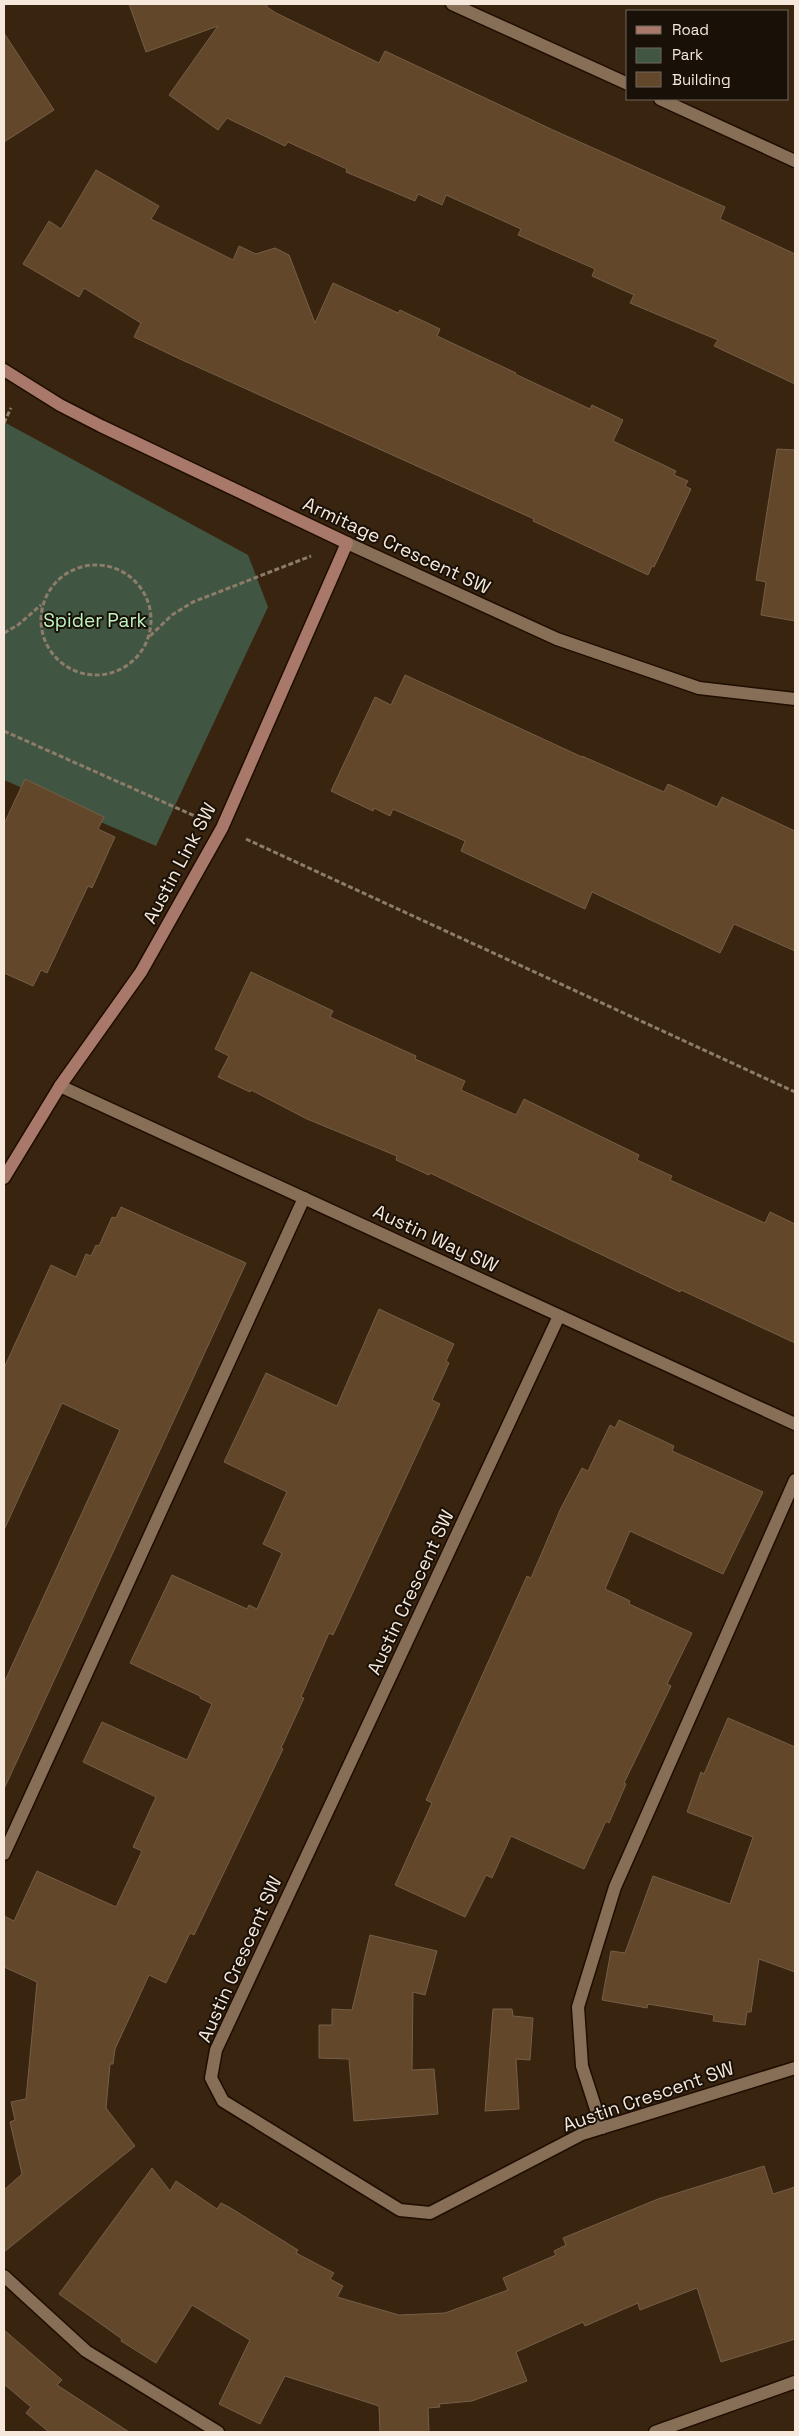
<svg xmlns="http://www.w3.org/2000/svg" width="799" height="2436" viewBox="0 0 799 2436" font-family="'Space Grotesk',sans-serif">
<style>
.green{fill:#415642}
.building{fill:#62472b;stroke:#755e47}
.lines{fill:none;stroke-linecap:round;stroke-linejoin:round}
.lane-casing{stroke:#1f0d00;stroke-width:15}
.street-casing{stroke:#1f0d00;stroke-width:15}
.secondary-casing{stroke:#1f0d00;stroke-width:15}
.path{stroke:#8d7c6a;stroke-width:3;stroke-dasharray:5 2.5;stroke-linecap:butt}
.lane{stroke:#866e57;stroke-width:12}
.street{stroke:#866e57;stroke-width:12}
.secondary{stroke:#a8786a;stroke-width:12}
.labels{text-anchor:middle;stroke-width:4;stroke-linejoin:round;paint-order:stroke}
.street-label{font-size:19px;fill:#f6e9dc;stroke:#191007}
.park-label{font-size:19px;fill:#bef3c1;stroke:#191007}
</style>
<rect width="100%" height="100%" fill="#39240f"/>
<polygon class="green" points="4,422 248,555 268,607 156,846 4,780"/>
<g class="building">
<polygon points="129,4 267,4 267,7 276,13 379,63 385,51 553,130 725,207 720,219 795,254 795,384 714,346 718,340 630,303 634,295 592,276 595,269 518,235 521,229 446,195 442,205 418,194 415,201 346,172 347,169 288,142 285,146 227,118 218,130 169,95 218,26 146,52"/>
<polygon points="4,33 54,110 4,142"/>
<polygon points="96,170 159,206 151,219 233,260 239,246 256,254 275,248 289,255 315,323 333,283 398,313 400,310 440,329 437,336 516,373 515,374 590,409 592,405 623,420 613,441 676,471 674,475 688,481 685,486 691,489 654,567 652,566 648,575 533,521 534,519 180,359 134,337 141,323 84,288 79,297 23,264 49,221 61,229"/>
<polygon points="777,449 795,450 795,621 761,615 766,582 756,580"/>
<polygon points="405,675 582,757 582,756 664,792 668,784 717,807 722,797 795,831 795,951 734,924 720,953 592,892 585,909 461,851 465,841 393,809 390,816 374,808 373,811 331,791 375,697 391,705"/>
<polygon points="25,779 104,817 98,829 115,837 92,888 88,886 47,973 41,970 33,986 4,973 4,824"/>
<polygon points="251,972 333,1011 330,1017 416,1056 415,1059 465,1081 461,1090 516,1115 524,1099 639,1155 637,1160 672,1176 670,1180 765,1223 770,1212 795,1224 795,1343 681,1290 680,1292 430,1173 429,1175 396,1160 397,1156 307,1119 251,1090 250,1092 218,1077 229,1056 215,1049"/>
<polygon points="121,1207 246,1263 4,1789 4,1683 120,1430 62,1403 4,1530 4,1368 51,1265 76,1277 86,1254 91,1256 96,1245 99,1246 112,1217 116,1218"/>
<polygon points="379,1309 454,1344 446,1361 449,1363 432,1400 440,1404 333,1635 329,1633 301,1697 304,1698 281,1748 283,1749 194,1935 190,1933 166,1983 149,1975 115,2049 113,2064 110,2064 106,2108 135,2146 4,2252 4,2190 22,2174 10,2122 15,2120 11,2102 26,2099 37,1982 4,1967 4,1916 14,1921 37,1871 116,1907 142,1851 133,1847 156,1797 83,1762 102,1722 187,1760 212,1704 200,1698 200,1696 130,1663 172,1575 247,1609 249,1605 257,1609 282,1553 263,1544 287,1492 224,1462 266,1373 337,1406"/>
<polygon points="619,1420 674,1446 672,1451 763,1492 723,1574 630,1531 605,1589 630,1601 629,1604 692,1633 667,1684 671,1686 624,1783 626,1784 609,1823 606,1821 584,1869 511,1836 492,1878 486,1875 465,1917 395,1885 432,1803 426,1800 527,1576 531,1578 561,1508 582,1468 588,1471 610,1425 615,1428"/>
<polygon points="728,1718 795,1747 795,1972 759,1959 751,2012 747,2012 745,2025 713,2021 714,2015 648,2004 647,2008 602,2000 611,1951 625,1953 653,1876 730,1904 753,1837 687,1812 701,1772 704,1774"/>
<polygon points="370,1935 437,1951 425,1995 413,1992 412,2070 434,2069 438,2114 354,2121 349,2059 319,2058 319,2025 332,2025 332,2009 352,2010"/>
<polygon points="493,2009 512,2009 513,2016 533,2018 530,2060 516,2059 519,2109 485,2111"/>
<polygon points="764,2166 773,2194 795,2187 795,2339 721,2362 697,2288 640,2310 638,2303 585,2326 583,2322 516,2352 527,2381 472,2401 439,2404 440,2407 428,2408 429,2432 380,2432 379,2406 285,2376 260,2424 219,2404 250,2340 192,2305 156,2363 121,2341 122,2339 59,2294 152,2168 170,2191 176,2181 217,2209 221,2203 229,2207 298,2250 296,2253 334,2273 330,2279 343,2286 337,2297 399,2315 445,2313 508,2290 503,2278 556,2255 554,2251 566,2245 563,2238 658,2199"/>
<polygon points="4,2330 62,2380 57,2385 129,2432 49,2432 26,2413 31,2407 4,2384"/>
</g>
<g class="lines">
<defs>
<g id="lane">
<polyline points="4,1854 304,1198"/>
<polyline points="602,2128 582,2066 578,2007 615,1887 795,1480"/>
<polyline points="4,2276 86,2351 218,2432"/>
<polyline points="655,2432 795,2382"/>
</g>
<g id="street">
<polyline points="452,4 628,84"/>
<polyline points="660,99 795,161"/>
<polyline points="347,543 557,639 699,688 795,699"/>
<polyline points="60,1086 795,1424"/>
<polyline points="559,1316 216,2050 211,2078 223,2101 400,2210 430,2213 582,2134 795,2068"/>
</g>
<polyline id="secondary" points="4,370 60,405 101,426 347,543 222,828 141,972 60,1086 4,1178"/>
</defs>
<use href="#lane" class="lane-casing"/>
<use href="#street" class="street-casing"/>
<use href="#secondary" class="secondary-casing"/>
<g class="path">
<polyline points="4,423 11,408"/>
<circle cx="96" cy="620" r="55"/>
<polyline points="4,633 18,625 41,605"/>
<polyline points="150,636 172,615 193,602 311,556"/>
<polyline points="4,731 197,817"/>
<polyline points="246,839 795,1092"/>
</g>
<use href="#lane" class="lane"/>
<use href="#street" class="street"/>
<use href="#secondary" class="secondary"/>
</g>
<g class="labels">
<g class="street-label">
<text transform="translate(397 545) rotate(25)" y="7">Armitage Crescent SW</text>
<text transform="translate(179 863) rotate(-62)" y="7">Austin Link SW</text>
<text transform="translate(436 1238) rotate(25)" y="7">Austin Way SW</text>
<text transform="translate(410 1592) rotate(-65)" y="7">Austin Crescent SW</text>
<text transform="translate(239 1959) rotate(-66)" y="7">Austin Crescent SW</text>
<text transform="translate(648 2096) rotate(-19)" y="7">Austin Crescent SW</text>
</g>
<g class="park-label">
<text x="95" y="627">Spider Park</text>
</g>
</g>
<rect width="799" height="2436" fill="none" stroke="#f6e9dc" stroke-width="10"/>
<rect x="626" y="10" width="162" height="90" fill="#191007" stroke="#71675c"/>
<rect x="636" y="26" width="25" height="8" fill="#a8786a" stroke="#71675c"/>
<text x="672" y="35" font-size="15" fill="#f6e9dc">Road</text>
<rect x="636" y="48" width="25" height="15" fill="#415642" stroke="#71675c"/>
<text x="672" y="60" font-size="15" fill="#f6e9dc">Park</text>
<rect x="636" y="72" width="25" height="15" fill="#62472b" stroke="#71675c"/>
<text x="672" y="85" font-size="15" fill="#f6e9dc">Building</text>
</svg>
